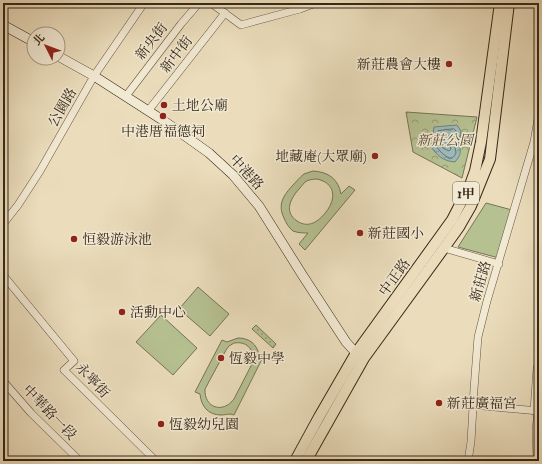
<svg xmlns="http://www.w3.org/2000/svg" width="542" height="464" viewBox="0 0 542 464" font-family="'IM FELL Double Pica','Noto Serif TC',serif">
<style>
.grass{fill:url(#grass-dots);stroke:#767456}
.park{fill:url(#park-crowns);stroke:#767456}
.garden{fill:#b6c192;stroke:#767456;fill-rule:evenodd}
.water{fill:url(#water-ripples);stroke:#73807a}
.lines{fill:none;stroke-linecap:round;stroke-linejoin:round}
.shore{stroke:#69716a;stroke-width:1}
.street-casing{stroke:#635542;stroke-width:8}
.secondary-casing{stroke:#362819;stroke-width:10}
.primary-casing{stroke:#362819;stroke-width:12}
.street{stroke:#f2e9d3;stroke-width:7}
.secondary{stroke:#f2e9d3;stroke-width:9}
.primary{stroke:#ebddbc;stroke-width:10}
.poi-dot{fill:#8f2418;stroke:#f2e9d3;stroke-width:1.5}
.labels{text-anchor:middle;stroke-width:3;stroke-linejoin:round;paint-order:stroke}
.shield{fill:#f2e9d3;stroke:#6e6251;stroke-width:1}
.shield-label{font-size:13px;font-weight:bold;fill:#362819}
.street-label{font-size:14px;fill:#362819;stroke:#f2e9d3}
.poi-label{font-size:14px;fill:#362819;stroke:#f2e9d3;text-anchor:start}
.park-label{font-size:14px;font-style:italic;fill:#564e37;stroke:#f2e9d3}
</style>
<defs>
<pattern id="grass-dots" width="8" height="8" patternUnits="userSpaceOnUse"><rect width="8" height="8" fill="#b6c192"/><path d="M2 2h.1M6 6h.1" fill="none" stroke="#959d76" stroke-width="1.8" stroke-linecap="round"/></pattern>
<pattern id="park-crowns" width="20" height="18" patternUnits="userSpaceOnUse"><rect width="20" height="18" fill="#b6c192"/><path d="M2 6a3 3 0 1 1 6 0M12 15a3 3 0 1 1 6 0" fill="none" stroke="#959d76"/></pattern>
<pattern id="water-ripples" width="26" height="14" patternUnits="userSpaceOnUse"><rect width="26" height="14" fill="#9cbaba"/><path d="M2 4q2-2 4 0t4 0M15 11q2-2 4 0t4 0" fill="none" stroke="#809796"/></pattern>
</defs>
<rect width="100%" height="100%" fill="#ebddbc"/>
<filter id="stains"><feTurbulence type="fractalNoise" baseFrequency=".005" numOctaves="4"/><feColorMatrix values="0 0 0 0 .2 0 0 0 0 .09 0 0 0 0 .02 0 0 0 .5 -.17"/></filter>
<radialGradient id="worn" r=".72"><stop offset=".6" stop-color="#630" stop-opacity="0"/><stop offset="1" stop-color="#630" stop-opacity=".3"/></radialGradient>
<polygon class="grass" points="256,325 276,344 273,348 252,329"/>
<polygon class="park" points="406,112 477,117 462,178 413,152"/>
<g class="garden">
<path d="M313 171C329 172 338 179 341 194L349 186 355 190 305 250 299 244 308 233C304 233 298 233 293 231 289 228 286 223 284 218 277 204 284 195 293 185 297 181 300 177 304 174 307 173 310 172 313 171ZM317 179C335 183 337 198 326 212 319 221 309 229 297 221 284 212 290 199 299 189 301 187 303 184 305 182 308 180 312 179 317 179Z"/>
<polygon points="486,203 512,210 499,258 458,247"/>
<polygon points="198,287 229,314 210,336 179,309"/>
<polygon points="161,315 197,348 173,375 136,342"/>
<path d="M238 338C249 338 257 344 259 355L263 357 234 415C229 413 226 415 221 415 208 415 201 406 200 394L195 392 222 340 227 342ZM234 343C246 341 253 348 254 360L234 399C223 414 204 408 205 389L226 350 229 346Z"/>
</g>
<path class="water" d="M457 125 461 131 460 138 458 141C461 152 462 153 455 162 443 161 438 156 431 147L434 127Z"/>
<g class="lines">
<g class="shore">
<path d="M454 129 457 132 454 141 456 153C455 155 454 157 452 158 446 159 438 149 435 145L438 131Z"/>
<polygon points="444,135 448,135 449,136 449,142 451,149 449,151 443,148 441,144 442,136"/>
</g>
<defs>
<g id="street">
<polyline points="211,3 241,25 300,9 316,3"/>
<polyline points="126,96 181,24 199,3"/>
<polyline points="148,111 225,13"/>
<polyline points="3,224 18,205 40,171 94,76 144,3"/>
<polyline points="444,248 499,264"/>
<polyline points="3,275 74,361 64,370 156,461"/>
<polyline points="3,381 31,413 80,461"/>
<polyline points="473,405 539,411"/>
<polyline points="534,411 537,368"/>
<polyline points="468,461 471,442 474,389 478,337 487,301 534,142 539,113"/>
<polyline points="537,461 536,430 538,411"/>
</g>
<g id="secondary">
<polyline points="3,25 34,42"/>
<polyline points="58,56 94,76 164,121 209,153 233,175 259,206 303,276 346,342 356,353 362,357"/>
</g>
<g id="primary">
<polyline points="295,461 319,417 356,353 452,220 470,185 475,171 481,142 500,3"/>
<polyline points="306,461 364,358 444,248 459,227 471,206 490,159 509,3"/>
</g>
</defs>
<use href="#street" class="street-casing"/>
<use href="#secondary" class="secondary-casing"/>
<use href="#primary" class="primary-casing"/>
<use href="#street" class="street"/>
<use href="#secondary" class="secondary"/>
<use href="#primary" class="primary"/>
</g>
<g class="poi-dot">
<circle cx="449" cy="64" r="4"/>
<circle cx="164" cy="105" r="4"/>
<circle cx="163" cy="116" r="4"/>
<circle cx="375" cy="156" r="4"/>
<circle cx="360" cy="233" r="4"/>
<circle cx="74" cy="239" r="4"/>
<circle cx="122" cy="312" r="4"/>
<circle cx="221" cy="358" r="4"/>
<circle cx="439" cy="403" r="4"/>
<circle cx="161" cy="424" r="4"/>
</g>
<g class="labels">
<rect class="shield" x="453" y="182" width="26" height="22" rx="3"/>
<g class="shield-label">
<text x="466" y="198">1甲</text>
</g>
<g class="street-label">
<text transform="translate(151 41) rotate(-52)" y="5">新央街</text>
<text transform="translate(176 54) rotate(-52)" y="5">新中街</text>
<text transform="translate(62 107) rotate(-60)" y="5">公園路</text>
<text transform="translate(247 172) rotate(47)" y="5">中港路</text>
<text transform="translate(394 277) rotate(-54)" y="5">中正路</text>
<text transform="translate(480 281) rotate(-74)" y="5">新莊路</text>
<text transform="translate(93 380) rotate(47)" y="5">永寧街</text>
<text transform="translate(50 412) rotate(46)" y="5">中華路一段</text>
</g>
<g class="poi-label">
<text x="441" y="69" text-anchor="end">新莊農會大樓</text>
<text x="172" y="110">土地公廟</text>
<text x="163" y="136" text-anchor="middle">中港厝福德祠</text>
<text x="367" y="161" text-anchor="end">地藏庵(大眾廟)</text>
<text x="368" y="238">新莊國小</text>
<text x="82" y="244">恒毅游泳池</text>
<text x="130" y="317">活動中心</text>
<text x="229" y="363">恆毅中學</text>
<text x="447" y="408">新莊廣福宮</text>
<text x="169" y="429">恆毅幼兒園</text>
</g>
<g class="park-label">
<text x="445" y="145">新莊公園</text>
</g>
</g>
<rect width="542" height="464" fill="none" stroke="#ebddbc" stroke-width="16"/>
<rect x="4" y="4" width="534" height="456" fill="none" stroke="#362819" stroke-width="2"/>
<rect x="8" y="8" width="526" height="448" fill="none" stroke="#362819"/>
<g transform="translate(46 46) rotate(312)"><circle r="19" fill="#f2e9d3" stroke="#a79c89"/>
<path d="M0-3L7 15L0 10L-7 15Z" fill="#8f2418"/>
<text y="-6" font-size="11" font-weight="bold" text-anchor="middle" fill="#362819">北</text>
</g>
<rect width="100%" height="100%" filter="url(#stains)"/>
<rect width="100%" height="100%" fill="url(#worn)"/>
</svg>
